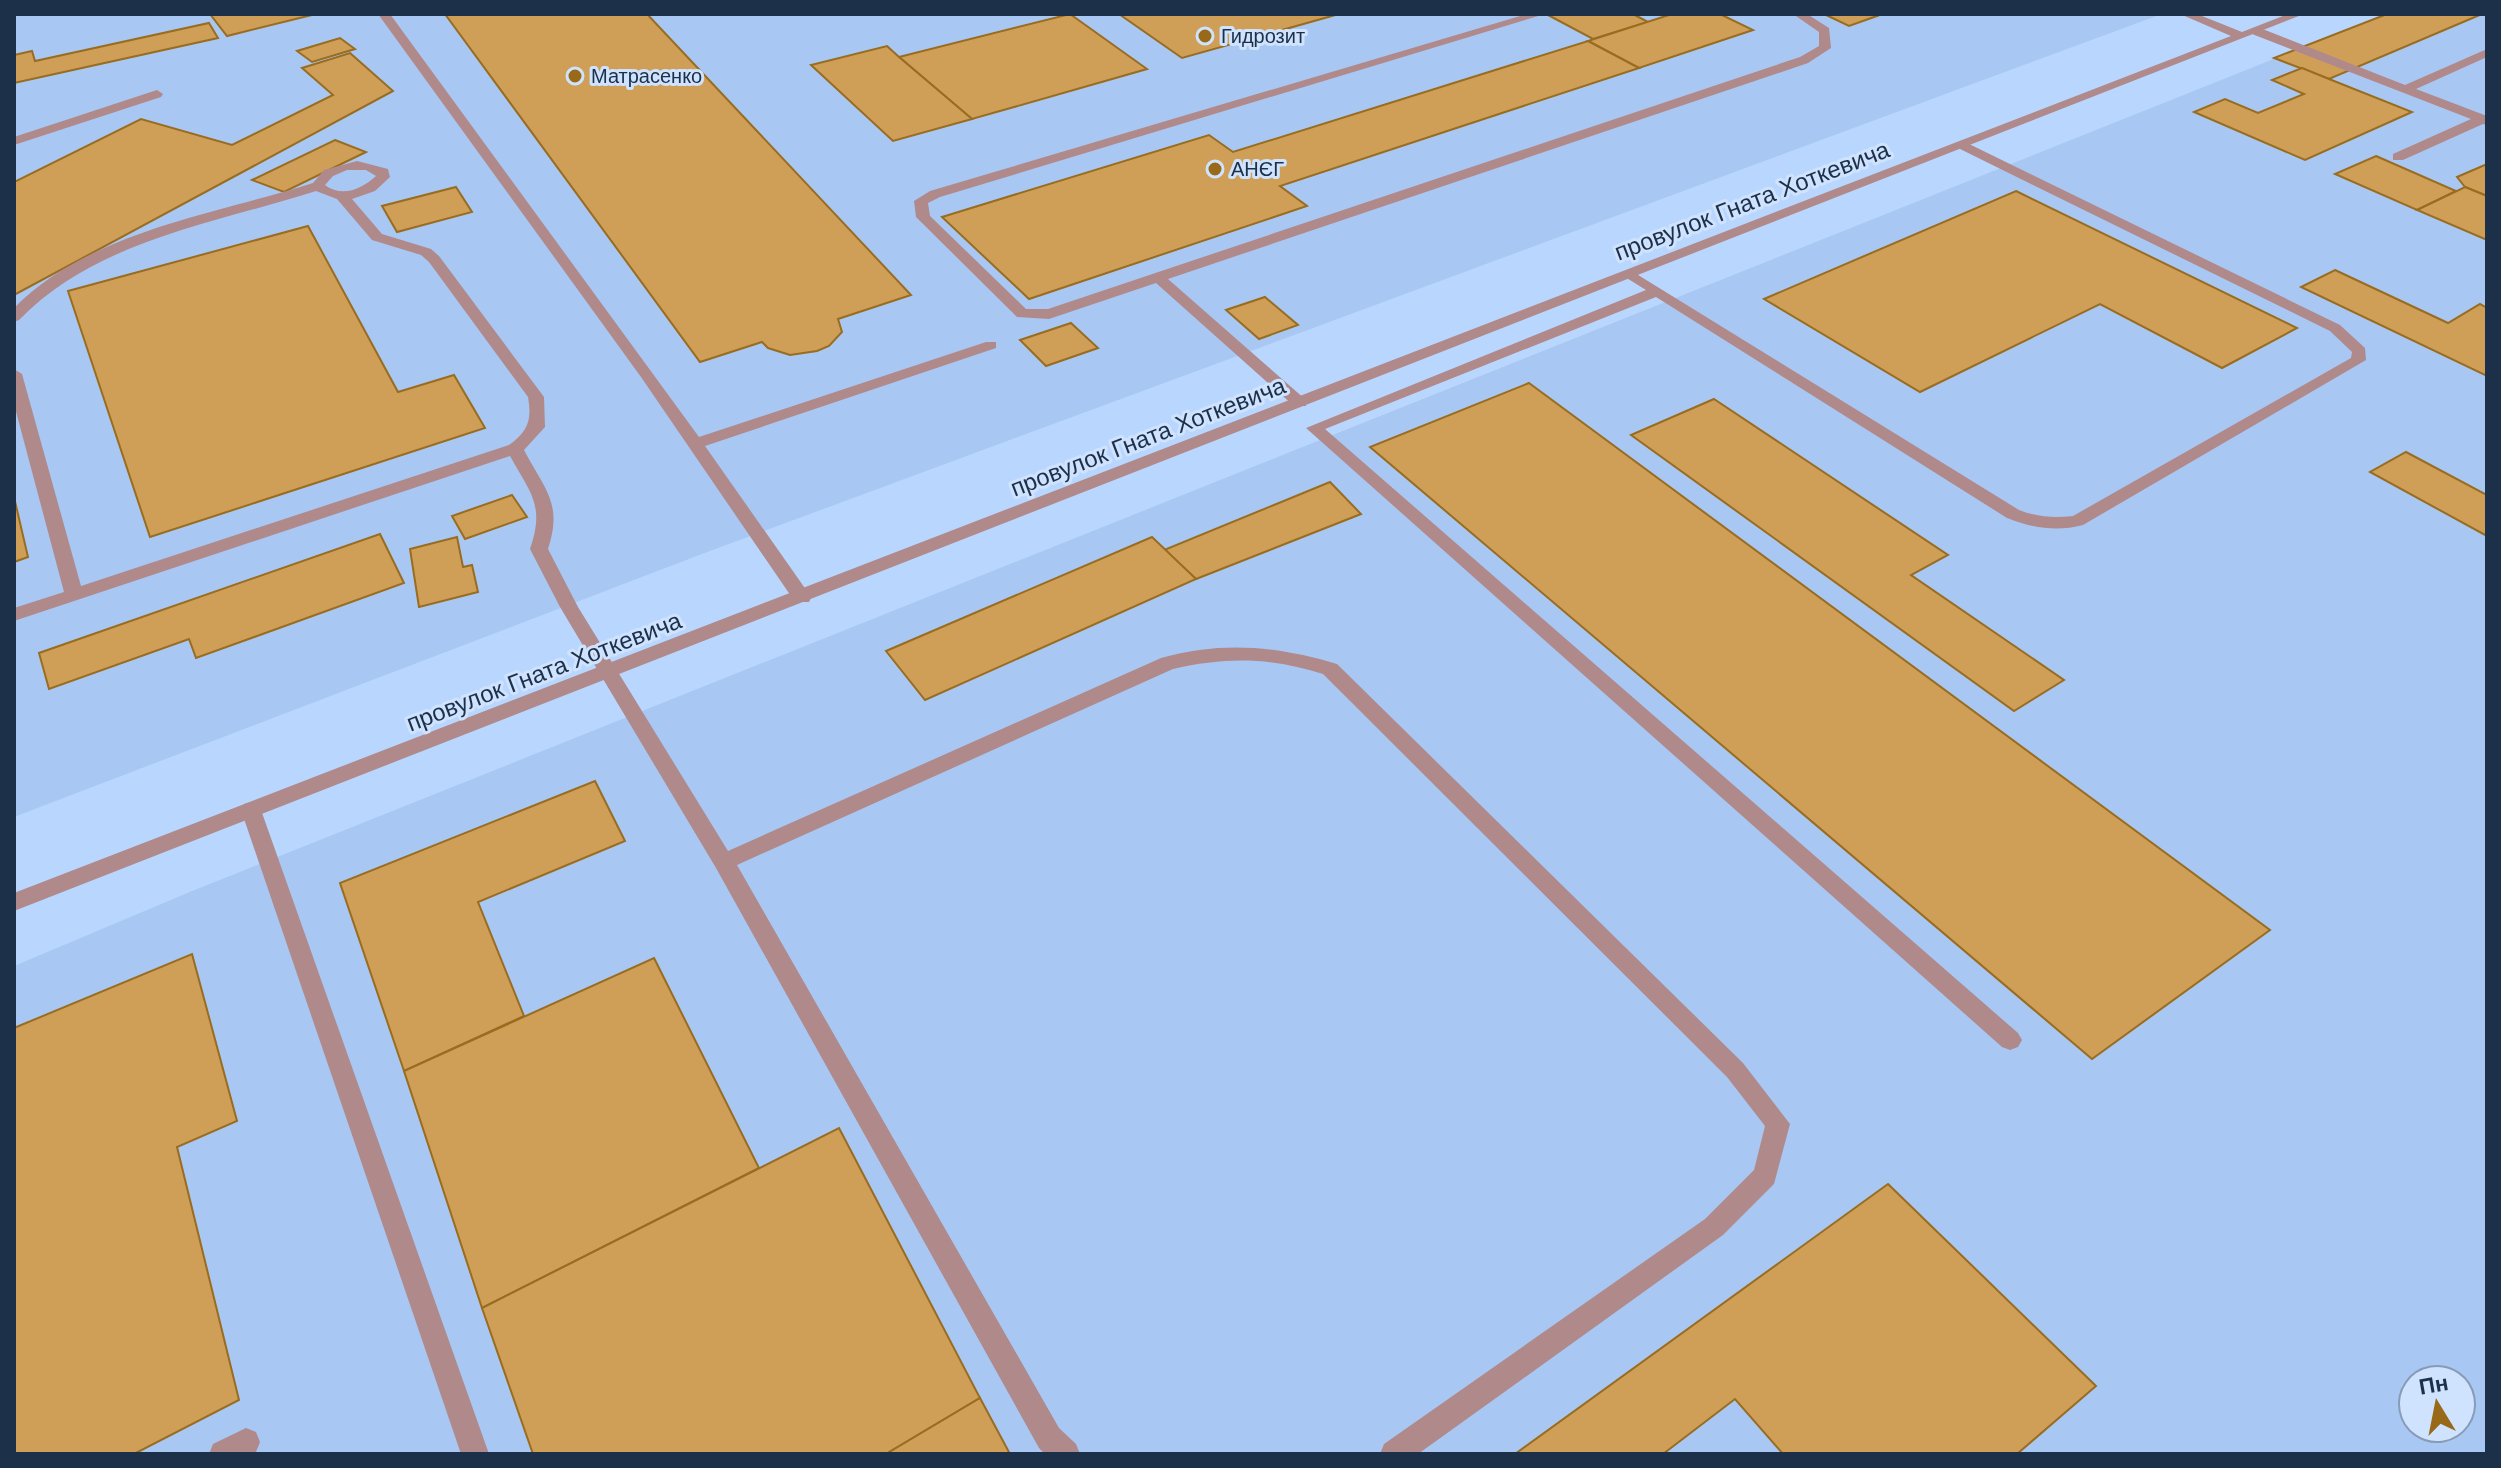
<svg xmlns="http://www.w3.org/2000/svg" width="2501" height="1468" viewBox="0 0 2501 1468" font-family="Arial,sans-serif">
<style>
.built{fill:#a8c8f3;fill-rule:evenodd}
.building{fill:#cf9f58;stroke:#996c1f;stroke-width:2}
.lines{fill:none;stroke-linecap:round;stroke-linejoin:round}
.service{fill:#b0898b;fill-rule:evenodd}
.minor{fill:#b0898b;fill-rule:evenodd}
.poi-dot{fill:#976918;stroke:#cfe3fe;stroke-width:3}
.labels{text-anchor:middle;stroke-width:6;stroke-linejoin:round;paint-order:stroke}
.far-poi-label{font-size:20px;fill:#1c3049;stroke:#cfe3fe;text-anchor:start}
.street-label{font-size:24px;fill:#1c3049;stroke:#cfe3fe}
</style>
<rect width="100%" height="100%" fill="#b9d7fe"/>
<g class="built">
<polygon points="14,14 2162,14 702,554 14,817"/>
<path d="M2386 14H2487V1454H14V966L192 891ZM2413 1380H2461V1428H2413Z"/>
</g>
<g class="building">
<polygon points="210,14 316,14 227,36"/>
<polygon points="445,14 647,14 911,295 838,319 842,332 829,346 817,351 790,355 768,348 762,342 700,362"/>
<polygon points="1070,14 1147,69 972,119 899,57"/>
<polygon points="1119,14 1339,14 1182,58"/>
<polygon points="1633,14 1648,22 1593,39 1548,15"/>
<polygon points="1672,14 1720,14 1753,30 1639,68 1588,41"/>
<polygon points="1824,14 1873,14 1877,16 1849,26"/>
<polygon points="2387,14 2482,14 2329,79 2274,58"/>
<polygon points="209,23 218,38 14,83 14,55 32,51 35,61"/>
<polygon points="340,38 355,49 312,62 297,51"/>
<polygon points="1588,41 1639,68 1280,186 1307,206 1029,299 942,217 1209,135 1233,152"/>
<polygon points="887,46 899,57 972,119 893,141 811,65"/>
<polygon points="350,53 393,91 14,295 14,182 141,119 232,145 333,95 302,68"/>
<polygon points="2302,68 2329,79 2412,112 2305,160 2194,112 2225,99 2258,113 2304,94 2272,80"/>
<polygon points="335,140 366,152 284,192 252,180"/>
<polygon points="2376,156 2456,191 2417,210 2335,174"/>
<polygon points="2487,164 2487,196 2465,187 2457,177"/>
<polygon points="456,187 472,212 397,232 382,206"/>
<polygon points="2465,187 2487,196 2487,240 2417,210"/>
<polygon points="2016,191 2297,328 2222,368 2100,304 1920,392 1764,299"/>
<polygon points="308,226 398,392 454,375 485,428 150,537 68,291"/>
<polygon points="2335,270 2448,323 2480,304 2487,308 2487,376 2301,287"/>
<polygon points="1265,297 1298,325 1259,339 1226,310"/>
<polygon points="1071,323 1098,348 1046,366 1020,340"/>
<polygon points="1529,383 2270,930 2092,1059 1370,447"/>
<polygon points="1714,399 1948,555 1911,575 2064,680 2014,711 1631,435"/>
<polygon points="2406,452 2487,495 2487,536 2370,472"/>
<polygon points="1330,482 1361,514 1196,579 1164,550"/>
<polygon points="512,495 527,517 465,539 452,516"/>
<polygon points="14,497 28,557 14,562"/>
<polygon points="380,534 404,583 196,658 189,639 49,689 39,653"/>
<polygon points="457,537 463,567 472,565 478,592 419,607 410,549"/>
<polygon points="1152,537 1196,579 925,700 886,651"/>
<polygon points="595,781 625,841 478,902 524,1016 404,1071 340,883"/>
<polygon points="192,954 237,1121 177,1147 239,1400 134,1454 14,1454 14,1028"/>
<polygon points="654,958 759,1168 482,1308 404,1071"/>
<polygon points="839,1128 980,1398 886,1454 533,1454 482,1308"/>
<polygon points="1888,1184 2096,1386 2017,1454 1783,1454 1735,1399 1663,1454 1515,1454"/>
<polygon points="980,1398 1010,1454 886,1454"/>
</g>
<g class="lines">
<g class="service">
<polygon points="378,14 390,14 699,437 986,342 996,342 996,348 705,446 809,594 811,598 809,602 795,602 641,377"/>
<polygon points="1527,14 1545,14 940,197 928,203 930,216 1026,309 1048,309 1800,57 1819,46 1819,32 1793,14 1807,14 1829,28 1831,48 1808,63 1168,279 1306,400 1306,406 1294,406 1156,283 1049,319 1017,317 916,217 914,201 930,191"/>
<polygon points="2252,28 2260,28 2405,85 2487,49 2487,57 2416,89 2487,116 2487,125 2483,124 2403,160 2393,160 2393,154 2471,119 2252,34"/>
<polygon points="157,90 163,94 161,97 14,145 14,137"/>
<path d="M1963 141 2340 325 2365 348 2366 360 2083 525C2057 532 2032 528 2007 518L1656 297 1325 429 2018 1033 2022 1040 2018 1047 2010 1050 2002 1047 1306 428 1646 290 1625 277 1623 274 1630 270 2019 510C2037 517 2053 518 2073 516L2351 358 2352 352 2330 331 1958 148 1956 145Z"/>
<path d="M357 161 388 169 390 177 375 191 352 199 382 234 431 249 439 256 544 397 545 427 524 450C545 490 563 503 548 549L578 607 728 851 1161 658C1223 641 1276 646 1337 664L1743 1063 1790 1124 1774 1184 1723 1235 1418 1454H1380L1384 1444 1705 1219 1754 1170 1765 1126 1727 1077 1323 674C1270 657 1226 657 1173 669L737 865 1059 1428 1076 1444 1080 1454H1045L1039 1448 716 868 560 607 530 549C545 505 531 494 510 456L14 621V608L64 592 14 404V369L22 374 81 586 509 445C528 431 532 421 528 397L429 262 421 255 372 240 337 199 316 191C213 224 97 240 19 320L14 322V308C90 231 213 215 313 183L324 170ZM347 170H366L376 176C362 189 342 198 325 185L333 176Z"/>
<polygon points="251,802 258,804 261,810 489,1454 461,1454 241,810 244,804"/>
<polygon points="246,1428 256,1432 260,1442 256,1452 209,1454 213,1444"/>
</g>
<polygon class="minor" points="2180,14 2197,14 2242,32 2288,14 2304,14 14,911 14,893 2231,36"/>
</g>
<g class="poi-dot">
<circle cx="1205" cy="36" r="8"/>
<circle cx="575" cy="76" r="8"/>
<circle cx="1215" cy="169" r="8"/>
</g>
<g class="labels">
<g class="far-poi-label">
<text x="1221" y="43">Гидрозит</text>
<text x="591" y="83">Матрасенко</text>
<text x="1231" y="176">АНЄГ</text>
</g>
<g class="street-label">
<text transform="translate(1752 201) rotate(-21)" y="8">провулок Гната Хоткевича</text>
<text transform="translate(1148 437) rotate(-21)" y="8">провулок Гната Хоткевича</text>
<text transform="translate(544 672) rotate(-21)" y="8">провулок Гната Хоткевича</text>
</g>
</g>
<rect width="2501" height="1468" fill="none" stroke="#1c3049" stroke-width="32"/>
<g transform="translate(2437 1404) rotate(350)"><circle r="38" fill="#cfe3fe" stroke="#879bb6" stroke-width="2"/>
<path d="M0-6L14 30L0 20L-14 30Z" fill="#976918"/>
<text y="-12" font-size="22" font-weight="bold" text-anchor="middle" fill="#1c3049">Пн</text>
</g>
</svg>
